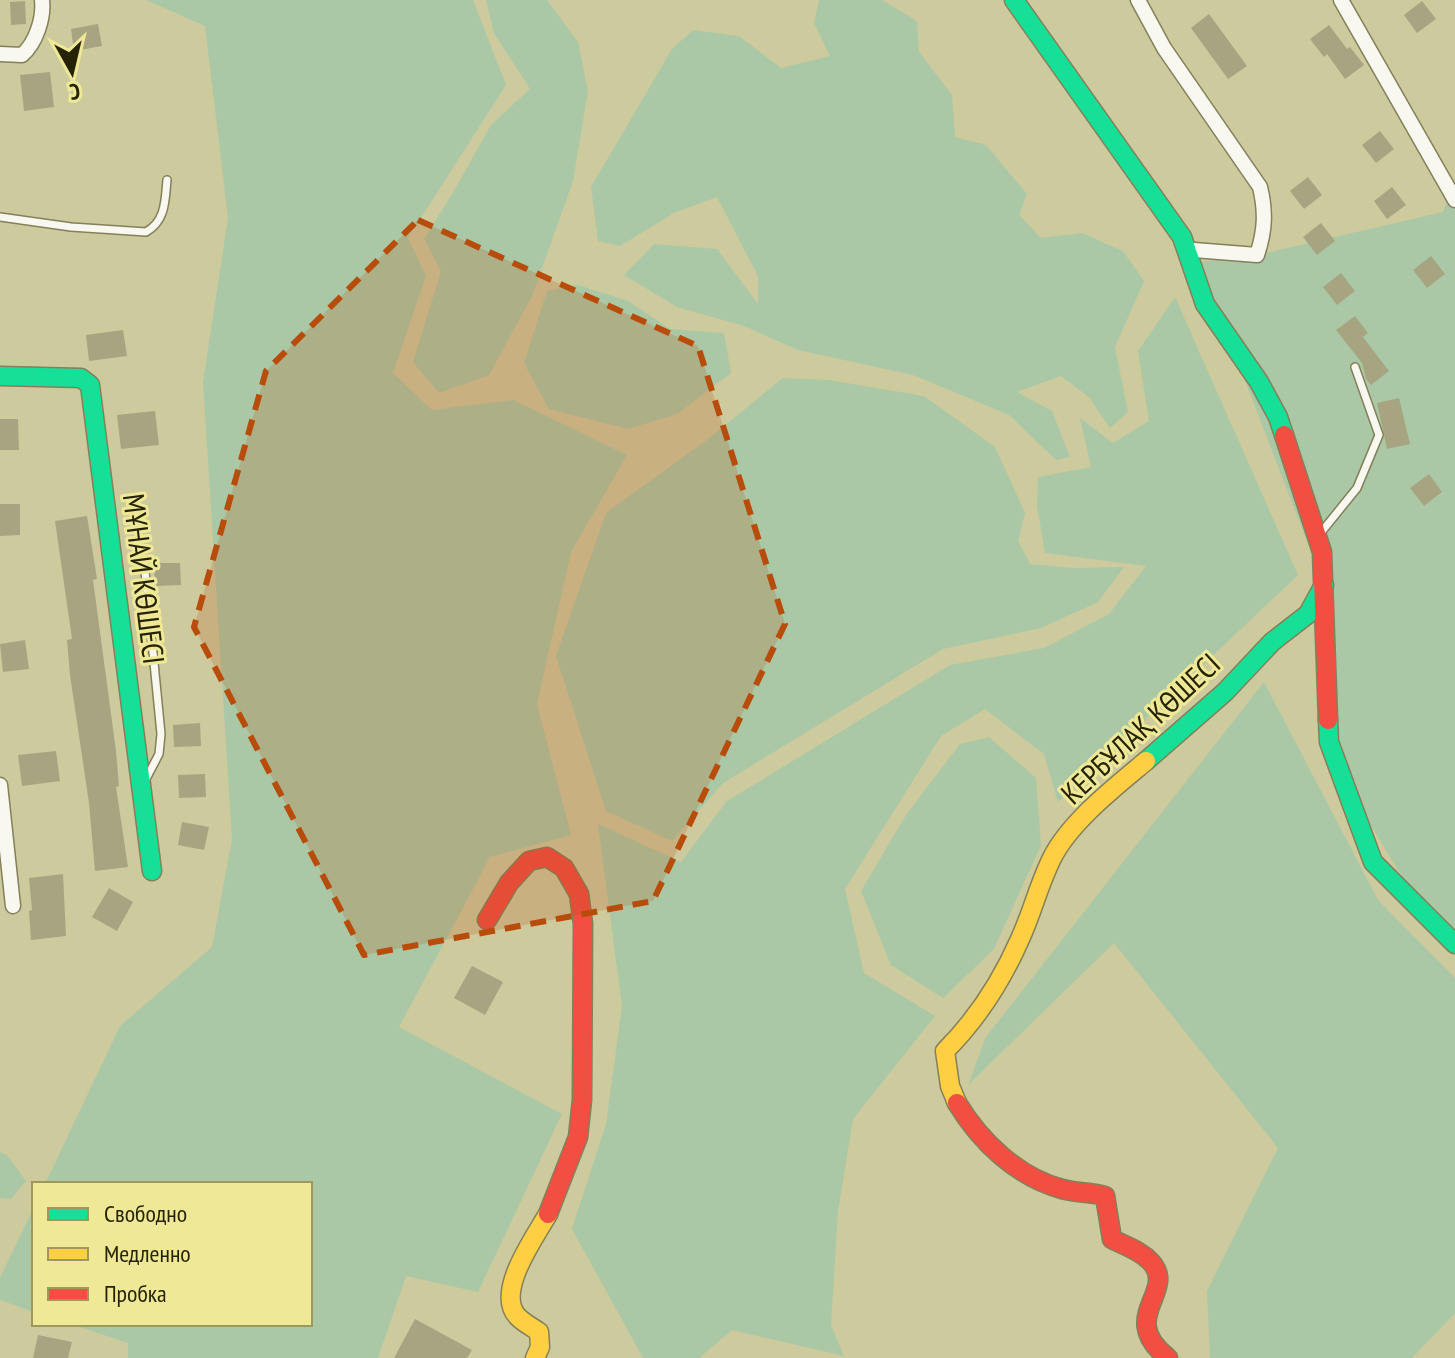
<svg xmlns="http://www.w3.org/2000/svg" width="1455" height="1358" viewBox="0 0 1455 1358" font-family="'PT Sans Narrow',sans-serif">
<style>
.green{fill:#aac8a6}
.building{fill:#a7a581}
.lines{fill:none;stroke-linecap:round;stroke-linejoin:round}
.lane-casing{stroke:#83805a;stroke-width:10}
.street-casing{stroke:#83805a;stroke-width:17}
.fast-casing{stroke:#83805a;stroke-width:21}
.slow-casing{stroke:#83805a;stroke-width:21}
.jam-casing{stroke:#83805a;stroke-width:21}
.lane{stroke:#f8f7f0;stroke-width:7}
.street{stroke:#f8f7f0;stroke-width:14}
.fast{stroke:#16e098;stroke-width:18}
.slow{stroke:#ffcf43;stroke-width:18}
.jam{stroke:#f24e42;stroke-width:18}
.marked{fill:#b84c0a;fill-opacity:0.2;stroke:#b84c0a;stroke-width:6;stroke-dasharray:16 10;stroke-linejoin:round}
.labels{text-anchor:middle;stroke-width:6;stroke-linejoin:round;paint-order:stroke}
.street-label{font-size:30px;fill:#262302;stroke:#eee897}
</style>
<rect width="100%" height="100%" fill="#cdca9e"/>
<g class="green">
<polygon points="146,0 473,0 506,85 408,238 426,276 393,373 432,410 513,400 627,455 571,552 537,704 571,835 490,857 399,1027 562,1114 478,1292 406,1276 378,1358 128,1358 128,1343 71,1324 310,1324 310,1184 45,1184 120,1026 212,947 232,839 203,382 228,218 205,26"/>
<polygon points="486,0 547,0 578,42 588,91 573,181 532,296 489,375 439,393 413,362 441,271 424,239 451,196 491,125 530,89 494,33"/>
<polygon points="819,0 882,0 917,21 919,52 952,95 955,137 986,145 1027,194 1019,215 1041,238 1082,233 1123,251 1144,281 1115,347 1128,412 1110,428 1089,397 1061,376 1017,392 1052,411 1070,457 1056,460 1009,415 913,375 798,350 744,326 677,307 624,275 654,244 717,249 758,304 758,276 717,197 674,213 620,246 598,241 591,187 672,49 693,30 739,36 781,68 830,56 814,23"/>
<polygon points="1455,180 1455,941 1418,903 1343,779 1324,585 1230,342 1191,263 1257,255 1443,212"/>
<polygon points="578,285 628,301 670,329 724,333 731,373 677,414 628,429 549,409 524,363 547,291"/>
<polygon points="1175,297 1298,575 1058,802 1044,754 985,709 941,736 845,889 864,973 935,1016 853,1119 838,1211 831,1325 844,1356 732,1330 699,1358 643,1358 572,1229 606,1124 622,1006 598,824 681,862 727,801 950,665 1044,648 1109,614 1146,566 1045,553 1037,506 1038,477 1091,467 1080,418 1113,443 1149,421 1138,351"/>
<polygon points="783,378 829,380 924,396 995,447 1025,513 1018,541 1030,564 1073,568 1124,567 1098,602 1041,628 943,649 723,783 672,841 606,811 556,656 606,513 708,439"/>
<polygon points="1264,682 1378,900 1455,978 1455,1313 1412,1358 1210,1358 1207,1291 1278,1148 1114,943 968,1085 986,1037"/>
<polygon points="989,737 1036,778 1041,845 994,949 943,998 891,965 861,891 906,815 960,744"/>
<polygon points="0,1152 7,1155 26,1181 11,1199 0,1198"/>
<polygon points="34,1207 34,1312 0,1300 0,1278"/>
</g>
<g class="building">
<polygon points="25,1 26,24 11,25 10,2"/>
<polygon points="1422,1 1436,19 1417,33 1404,15"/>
<polygon points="1209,14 1247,66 1228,79 1191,28"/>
<polygon points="98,24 102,46 74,51 71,29"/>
<polygon points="1329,25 1347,49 1350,47 1364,65 1345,79 1327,54 1324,57 1310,39"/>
<polygon points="50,72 54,107 24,111 20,75"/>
<polygon points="1380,131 1394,149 1376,163 1362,145"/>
<polygon points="1308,177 1322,195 1304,209 1290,191"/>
<polygon points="1392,187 1406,205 1387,219 1374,201"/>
<polygon points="1321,223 1335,241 1317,255 1303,237"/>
<polygon points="1431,256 1445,274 1427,288 1413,270"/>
<polygon points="1341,273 1355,291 1337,305 1323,287"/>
<polygon points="1355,316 1368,333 1363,337 1389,371 1371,385 1366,379 1362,363 1336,330"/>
<polygon points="123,330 127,356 89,361 86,335"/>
<polygon points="1399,398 1410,444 1387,449 1377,403"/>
<polygon points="155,411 159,445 121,449 117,415"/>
<polygon points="0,419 18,419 19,450 0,450"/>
<polygon points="1429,474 1442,492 1424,506 1410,488"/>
<polygon points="0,504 20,504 20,535 0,536"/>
<polygon points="87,516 97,579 93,580 116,751 119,786 116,787 128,867 95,871 89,803 70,675 67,640 72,639 55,521"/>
<polygon points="154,563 180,563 181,585 155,586"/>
<polygon points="25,640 29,669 3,672 0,644"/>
<polygon points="200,723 201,746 174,747 173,725"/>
<polygon points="56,751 60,781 22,786 18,755"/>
<polygon points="205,774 206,797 179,798 178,775"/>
<polygon points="182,822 209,827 204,850 178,845"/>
<polygon points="63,874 66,936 31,940 29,911 32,910 29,878"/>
<polygon points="109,888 133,902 117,931 92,917"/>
<polygon points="472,966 503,982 485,1015 454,998"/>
<polygon points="415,1319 472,1350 467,1358 394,1358"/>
<polygon points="38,1335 72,1342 68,1358 33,1358"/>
</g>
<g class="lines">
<defs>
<g id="lane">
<path d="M0 217 71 227 146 232C166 221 165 200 167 180"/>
<polyline points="1319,535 1357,488 1379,435 1355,367"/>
<polyline points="145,571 161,734 159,754 146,779"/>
</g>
<g id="street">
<path d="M1138 0 1164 48 1260 187C1266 212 1265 231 1257 255L1194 250 1188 254"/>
<polyline points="1341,0 1455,200"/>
<path d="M0 54 22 55C36 43 44 18 42 0"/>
<polyline points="0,785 13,906"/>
</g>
<g id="fast">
<polyline points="1014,0 1182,237 1205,304 1259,382 1278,417 1284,435"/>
<polyline points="0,376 81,378 90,385 152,871"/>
<polyline points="1328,720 1329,742 1373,862 1455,944"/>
<polyline points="1146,761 1225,692 1272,642 1308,614 1324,585"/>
</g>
<g id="slow">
<path d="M957 1103 950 1086 945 1051C977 1019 1002 980 1020 939 1032 913 1039 884 1052 858 1070 822 1115 787 1146 761"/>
<path d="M535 1358 540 1347 539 1332C532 1327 524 1323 518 1317 494 1293 535 1237 548 1214"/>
</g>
<g id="jam">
<polyline points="1284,435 1322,552 1328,720"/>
<polyline points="487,920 509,883 529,861 547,857 564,868 579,894 583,924 582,1100 578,1137 548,1214"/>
<path d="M957 1103C980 1141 1017 1177 1062 1189 1076 1193 1091 1192 1105 1196L1112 1239C1125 1246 1140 1250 1151 1262 1178 1292 1116 1317 1168 1358"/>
</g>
</defs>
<use href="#lane" class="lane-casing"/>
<use href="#street" class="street-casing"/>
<use href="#fast" class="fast-casing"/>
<use href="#slow" class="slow-casing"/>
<use href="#jam" class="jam-casing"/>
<use href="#lane" class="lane"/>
<use href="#street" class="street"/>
<use href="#fast" class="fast"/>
<use href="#slow" class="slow"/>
<use href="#jam" class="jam"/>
</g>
<path class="marked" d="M418 220 698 346 785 624 653 901 364 955 194 627 266 371Z"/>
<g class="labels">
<g class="street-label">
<text transform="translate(143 579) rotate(83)" y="10">МҰНАЙ КӨШЕСІ</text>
<text transform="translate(1141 729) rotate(-43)" y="10">КЕРБҰЛАҚ КӨШЕСІ</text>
</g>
</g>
<rect x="32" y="1182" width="280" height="144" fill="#eee897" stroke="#9e995b" stroke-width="2"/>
<rect x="48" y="1208" width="40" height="12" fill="#16e098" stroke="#9e995b" stroke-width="2"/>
<text x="104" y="1222" font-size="24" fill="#262302">Свободно</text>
<rect x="48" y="1248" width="40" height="12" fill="#ffcf43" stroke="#9e995b" stroke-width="2"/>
<text x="104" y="1262" font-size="24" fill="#262302">Медленно</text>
<rect x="48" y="1288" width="40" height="12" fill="#f24e42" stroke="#9e995b" stroke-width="2"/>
<text x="104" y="1302" font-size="24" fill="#262302">Пробка</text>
<g transform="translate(72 72) rotate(172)" stroke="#eee897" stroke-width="6" paint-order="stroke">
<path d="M0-6L14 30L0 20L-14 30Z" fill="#262302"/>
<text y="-12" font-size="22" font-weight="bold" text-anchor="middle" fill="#262302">С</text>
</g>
</svg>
